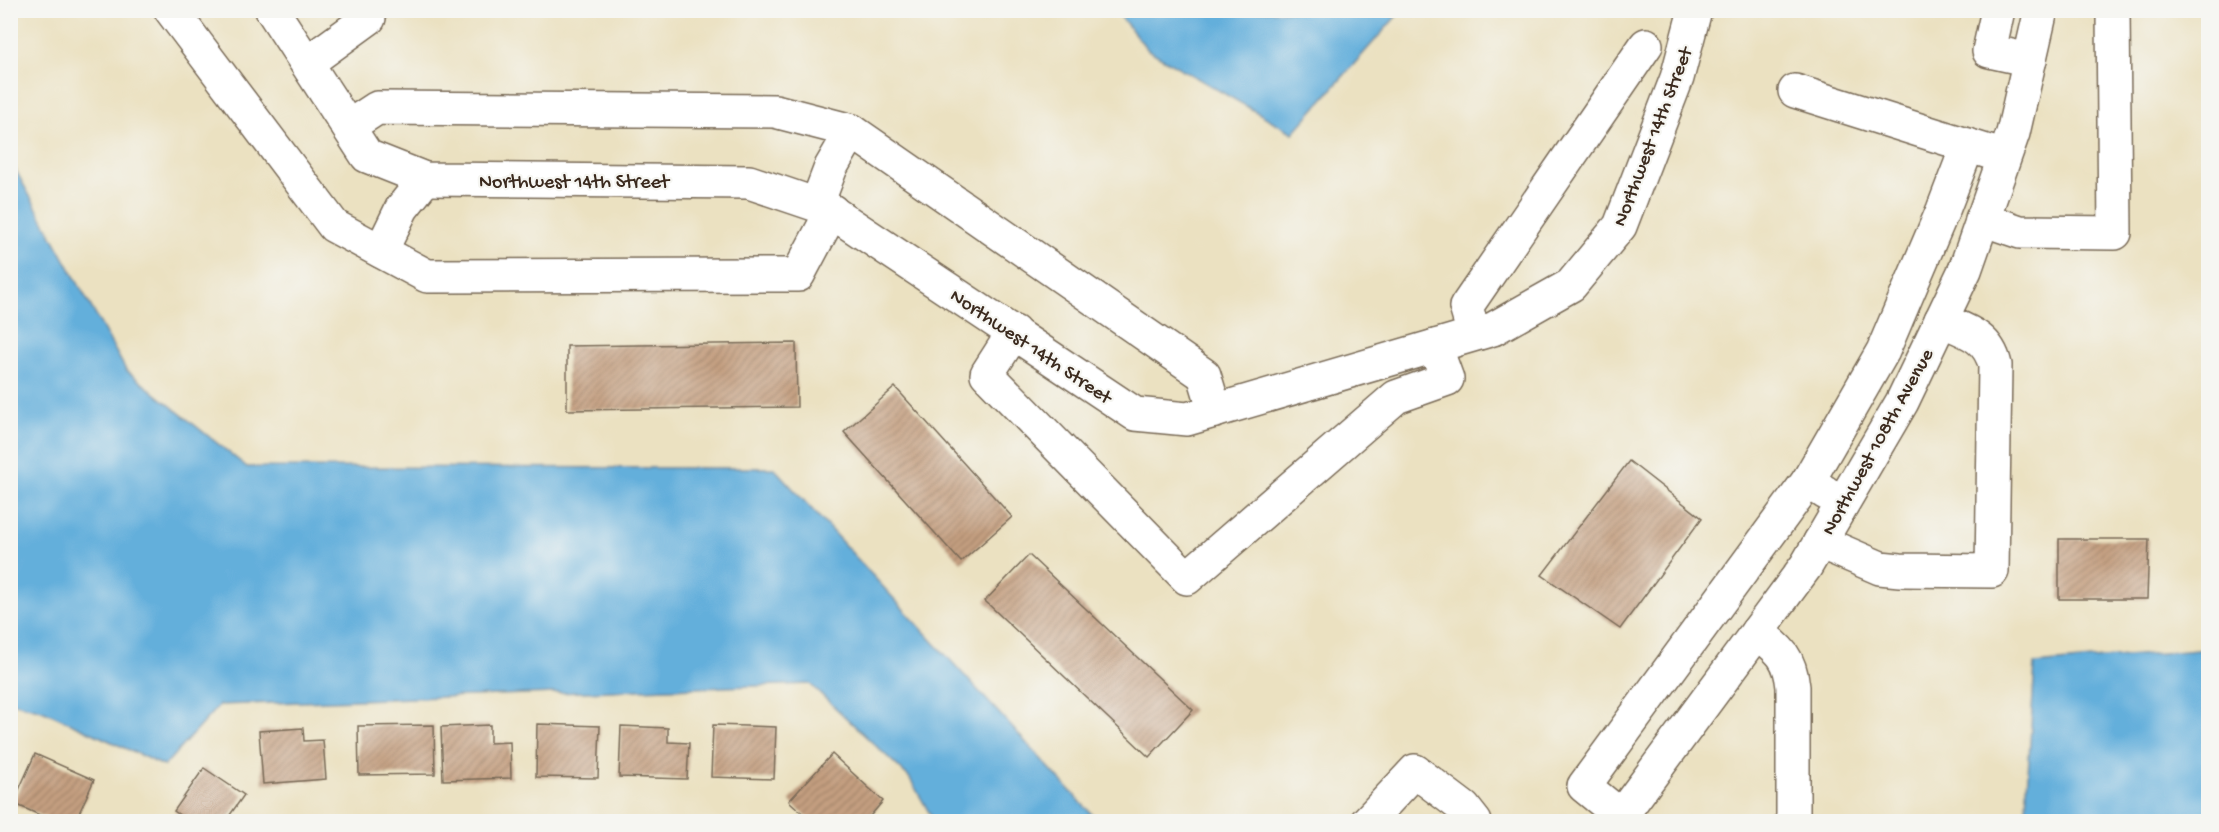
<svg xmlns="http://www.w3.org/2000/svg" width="2219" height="832" viewBox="0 0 2219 832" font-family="'Gochi Hand',sans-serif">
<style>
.water{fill:#63afdb;stroke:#4f6c7c;stroke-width:1.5}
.building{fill:url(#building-hatch)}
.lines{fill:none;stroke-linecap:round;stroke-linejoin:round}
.minor-casing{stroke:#796a57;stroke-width:36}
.minor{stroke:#fff;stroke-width:33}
.labels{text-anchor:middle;stroke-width:4.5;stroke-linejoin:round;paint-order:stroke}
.street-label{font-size:20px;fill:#3b2a1e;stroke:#f6f6f2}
</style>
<defs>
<pattern id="building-hatch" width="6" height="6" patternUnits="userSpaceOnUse" patternTransform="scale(1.5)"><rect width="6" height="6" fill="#c49f80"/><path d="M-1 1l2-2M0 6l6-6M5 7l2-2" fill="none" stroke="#a08268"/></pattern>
</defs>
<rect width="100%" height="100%" fill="#f6f6f2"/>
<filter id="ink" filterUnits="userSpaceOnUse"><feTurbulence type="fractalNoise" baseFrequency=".0167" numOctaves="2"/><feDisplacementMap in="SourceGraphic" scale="12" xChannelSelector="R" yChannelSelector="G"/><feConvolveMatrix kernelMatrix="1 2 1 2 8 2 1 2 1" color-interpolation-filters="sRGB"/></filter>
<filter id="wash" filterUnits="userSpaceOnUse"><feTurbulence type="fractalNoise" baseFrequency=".008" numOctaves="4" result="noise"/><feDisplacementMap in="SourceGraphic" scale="24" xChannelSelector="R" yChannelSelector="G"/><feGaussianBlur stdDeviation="1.35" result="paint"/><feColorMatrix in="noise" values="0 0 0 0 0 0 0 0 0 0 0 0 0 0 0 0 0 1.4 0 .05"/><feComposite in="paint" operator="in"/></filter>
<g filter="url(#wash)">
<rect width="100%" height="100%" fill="#ebe1c1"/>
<g class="water">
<polygon points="1116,11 1401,11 1293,133 1148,50"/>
<polygon points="10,160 126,370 247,467 774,468 1098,821 934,821 909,777 810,684 219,705 164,766 42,710 11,702"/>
<polygon points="2208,649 2208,821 2025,821 2035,664"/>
</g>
<g id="blocks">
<g class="building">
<polygon points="796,343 797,407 567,410 567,346"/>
<polygon points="895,387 1012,517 961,562 844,432"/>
<polygon points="1629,461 1702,518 1620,629 1542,575"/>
<polygon points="2059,539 2149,539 2147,599 2059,599"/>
<polygon points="1029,555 1193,710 1149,757 985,601"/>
<polygon points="537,724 600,726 598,778 536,777"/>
<polygon points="434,725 435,774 359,775 358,726"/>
<polygon points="490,725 490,743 510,742 511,778 443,780 441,727"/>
<polygon points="713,725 776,727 774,779 711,777"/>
<polygon points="621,726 668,728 668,742 689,743 687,779 619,777"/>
<polygon points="303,728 304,741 323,740 326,779 263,784 259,731"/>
<polygon points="35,754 94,780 75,822 55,822 13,803"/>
<polygon points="832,754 883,801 865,822 812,822 789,801"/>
<polygon points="204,768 244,795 225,822 190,822 174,811"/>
</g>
</g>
</g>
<g filter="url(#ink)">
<use href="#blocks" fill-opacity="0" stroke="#796a57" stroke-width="1.5"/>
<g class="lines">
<defs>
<g id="minor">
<polyline points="171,10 334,226 427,276 798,275 832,211"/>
<polyline points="272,10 367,156 425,179 749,182 826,208 1135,414 1187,419 1493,329 1571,285 1620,226 1677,78 1695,10"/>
<polyline points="1998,10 1989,51 2030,60"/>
<polyline points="307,63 369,18"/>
<polyline points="1795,91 1989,152"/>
<polyline points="348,127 377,108 775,111 852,131 1204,375 1215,411"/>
<polyline points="817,204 831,167 852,131"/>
<polyline points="1982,219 2020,232 2115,233 2113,10"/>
<polyline points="381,251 402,208 425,179"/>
<polyline points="1014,332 987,374 1187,578 1396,397 1447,379 1435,346"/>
<polyline points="1474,334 1466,307 1646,45"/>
<polyline points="1826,493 1808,481 1883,351 1943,210 1968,145"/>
<path d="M1820 542 1880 568 1900 570 1992 571 1995 365C1988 336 1966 331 1941 320"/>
<path d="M1757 632C1780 650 1790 657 1793 687V822"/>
<polyline points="1621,816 1584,786 1808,481"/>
<polyline points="1367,822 1415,771 1464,808 1475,822"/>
<polyline points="1614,822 1621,816 1806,566 1902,402 1965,270 2013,133 2041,10"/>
</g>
</defs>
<use href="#minor" class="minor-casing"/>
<use href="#minor" class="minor"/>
</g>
</g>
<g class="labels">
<g class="street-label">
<text transform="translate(1651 136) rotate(-69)" y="7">Northwest 14th Street</text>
<text x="574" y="187">Northwest 14th Street</text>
<text transform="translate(1032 345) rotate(34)" y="7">Northwest 14th Street</text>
<text transform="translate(1876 441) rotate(-61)" y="7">Northwest 108th Avenue</text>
</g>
</g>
<rect width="2219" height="832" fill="none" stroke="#f6f6f2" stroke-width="36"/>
</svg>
